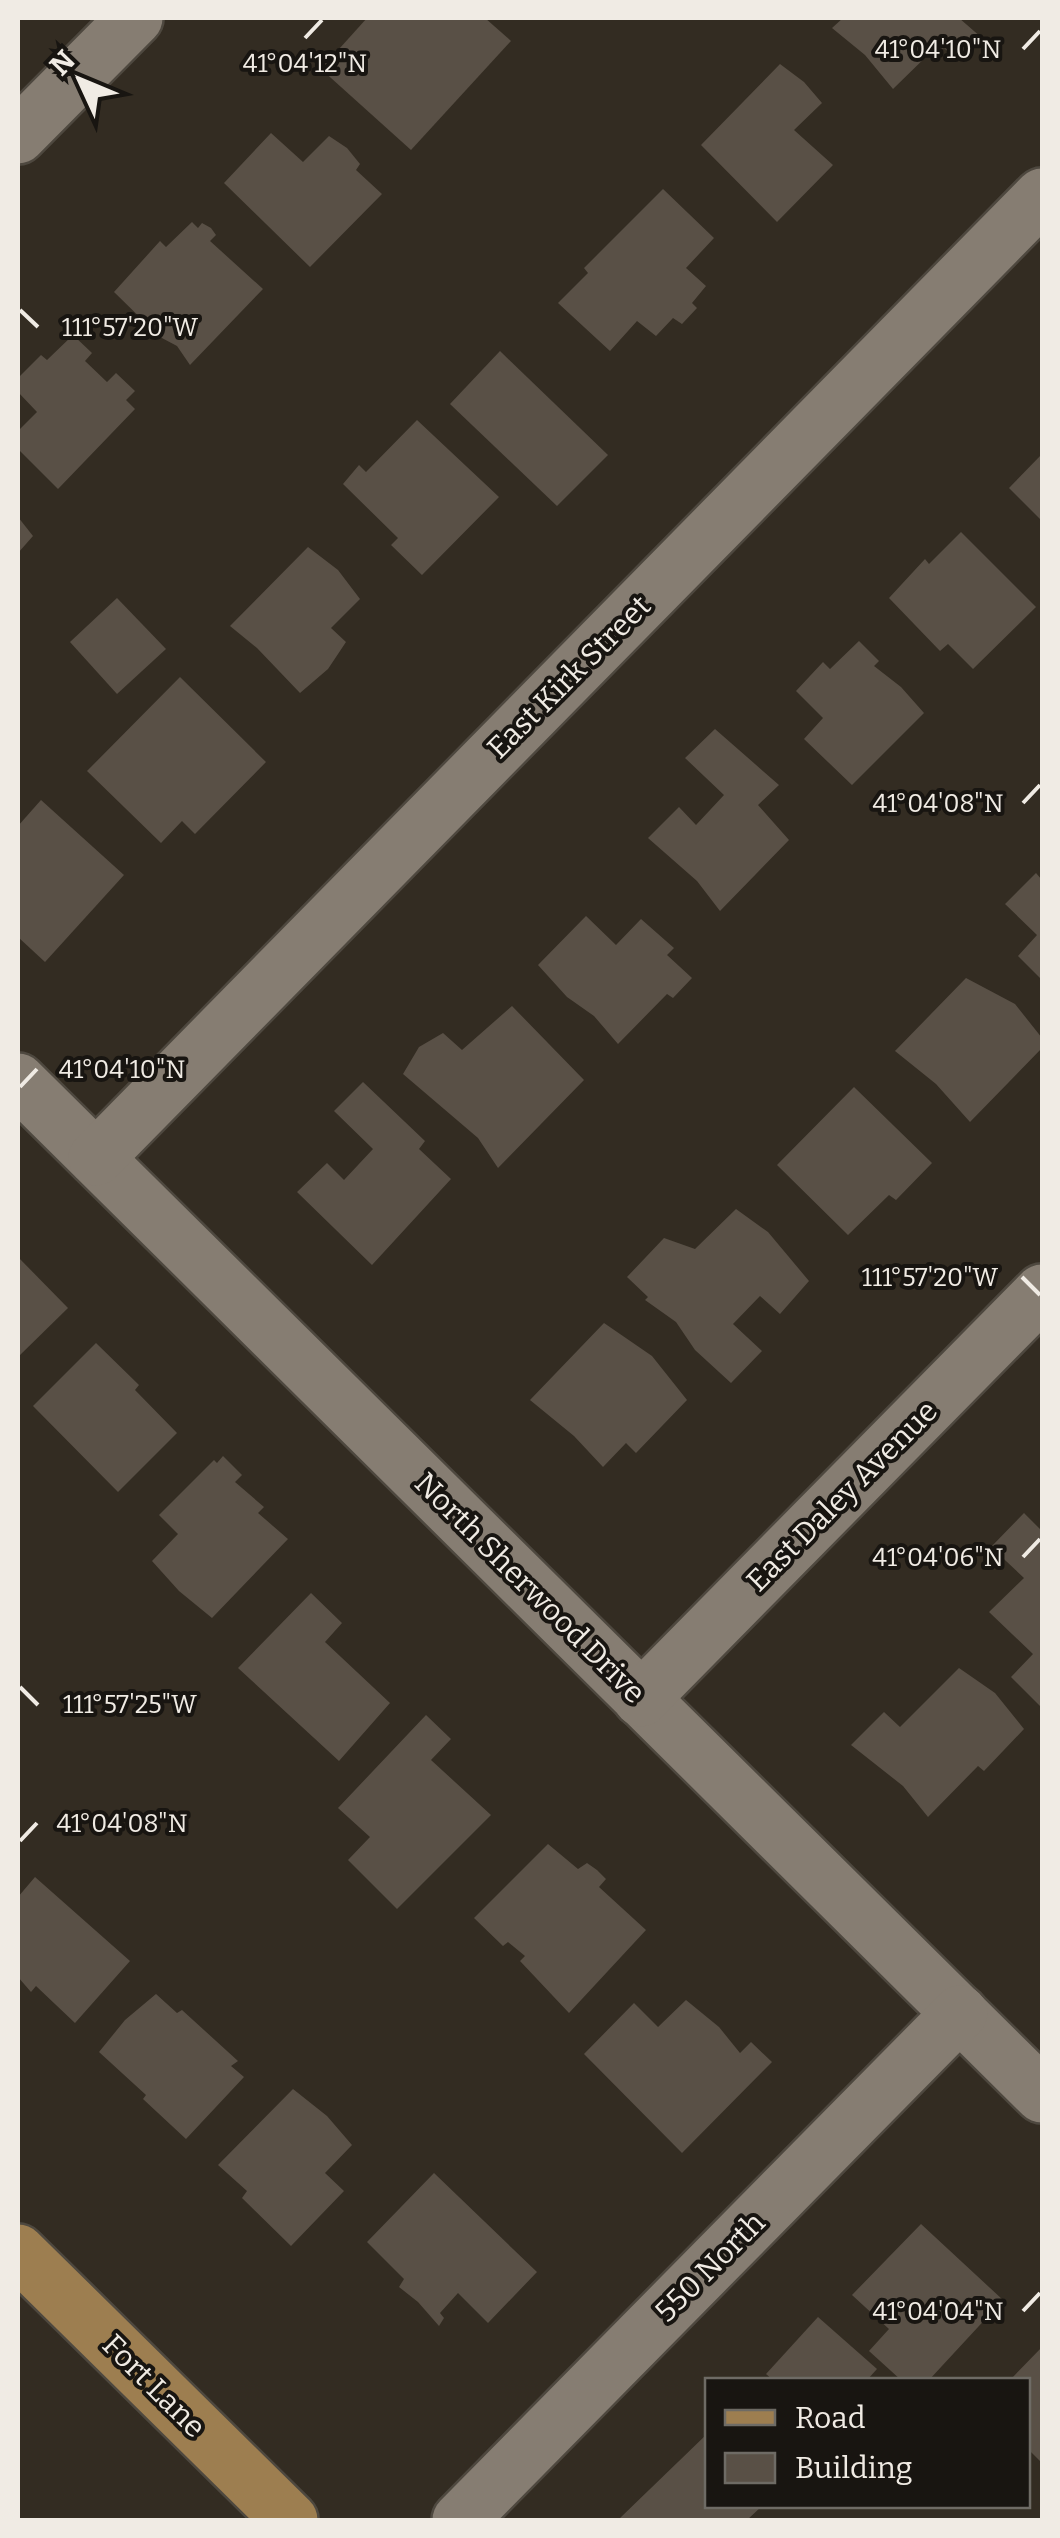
<svg xmlns="http://www.w3.org/2000/svg" width="1060" height="2538" viewBox="0 0 1060 2538" font-family="Bitter,serif">
<style>
.building{fill:#595046}
.lines{fill:none;stroke-linecap:round;stroke-linejoin:round}
.minor-casing{stroke:#4e483f;stroke-width:60}
.major-casing{stroke:#4e483f;stroke-width:60}
.minor{stroke:#867d72;stroke-width:55}
.major{stroke:#9d7e50;stroke-width:55}
.ticks{fill:none;stroke:#f0ebe4;stroke-width:4}
.labels{text-anchor:middle;stroke-width:8;stroke-linejoin:round;paint-order:stroke}
.street-label{font-size:30px;fill:#f0ebe4;stroke:#181511}
.ticks-label{font-size:25px;text-anchor:middle;fill:#f0ebe4;stroke:#181511;stroke-width:8;stroke-linejoin:round;paint-order:stroke}
</style>
<rect width="100%" height="100%" fill="#332c22"/>
<g class="building">
<polygon points="367,18 485,18 511,41 411,150 321,69"/>
<polygon points="843,18 959,18 982,38 958,61 944,48 940,52 936,47 893,89 865,55 832,28"/>
<polygon points="780,64 804,82 822,103 794,130 833,165 777,222 701,145"/>
<polygon points="271,133 303,162 329,136 347,148 360,164 356,170 382,194 310,267 224,183"/>
<polygon points="663,189 714,238 686,268 706,286 692,303 697,308 682,324 673,318 656,336 637,321 610,351 558,303 588,273 584,268"/>
<polygon points="192,222 198,228 202,223 211,228 216,235 210,241 263,289 190,365 177,346 160,337 114,292 160,241 166,247"/>
<polygon points="73,335 92,353 85,361 107,382 116,373 135,391 126,400 135,409 58,489 18,449 18,431 37,412 18,392 18,378 41,355 47,360"/>
<polygon points="500,351 608,455 557,506 450,404"/>
<polygon points="417,420 499,497 422,575 391,545 398,538 343,484 359,465 366,472"/>
<polygon points="1042,454 1042,521 1009,488"/>
<polygon points="18,517 33,536 18,553"/>
<polygon points="961,532 1036,607 973,669 948,644 940,651 889,598 925,559 929,564"/>
<polygon points="308,547 338,570 360,599 331,628 346,642 328,669 300,693 257,648 230,626"/>
<polygon points="117,598 166,649 117,694 70,642"/>
<polygon points="859,641 879,661 874,666 901,687 924,713 852,785 804,739 823,718 796,691 823,662 830,669"/>
<polygon points="180,677 266,762 195,834 182,821 161,843 87,771"/>
<polygon points="715,729 779,785 758,805 789,840 720,911 697,881 648,838 679,807 696,825 724,795 685,758"/>
<polygon points="41,800 124,875 45,962 18,937 18,826"/>
<polygon points="1036,873 1042,880 1042,980 1018,956 1037,935 1005,904"/>
<polygon points="586,916 616,945 641,919 674,948 667,955 692,978 673,998 667,994 618,1044 594,1016 567,997 538,965"/>
<polygon points="966,978 1015,1004 1042,1038 1042,1048 970,1122 936,1084 895,1051"/>
<polygon points="512,1006 584,1080 498,1168 478,1138 403,1074 419,1047 443,1033 462,1050"/>
<polygon points="363,1082 425,1141 419,1149 451,1179 372,1265 297,1192 327,1163 344,1180 373,1149 334,1111"/>
<polygon points="854,1087 932,1163 896,1200 889,1195 848,1235 777,1165"/>
<polygon points="736,1209 768,1232 809,1281 780,1314 760,1296 733,1324 762,1351 731,1383 695,1350 676,1322 645,1300 648,1297 627,1277 664,1238 695,1249"/>
<polygon points="18,1257 68,1308 18,1357"/>
<polygon points="604,1323 652,1356 687,1400 636,1453 626,1443 603,1467 574,1436 530,1400"/>
<polygon points="96,1343 139,1385 135,1390 177,1433 118,1492 33,1406"/>
<polygon points="223,1456 242,1475 235,1482 264,1507 258,1513 288,1539 212,1618 179,1591 152,1561 178,1534 159,1515 214,1460 217,1463"/>
<polygon points="1024,1513 1042,1531 1042,1708 1011,1677 1033,1654 989,1612 1024,1578 991,1547"/>
<polygon points="311,1593 342,1623 325,1642 390,1703 339,1761 238,1668"/>
<polygon points="959,1668 995,1693 1024,1729 984,1771 978,1766 928,1817 903,1786 851,1745 884,1712 900,1727"/>
<polygon points="426,1715 451,1739 431,1760 491,1815 397,1909 348,1860 370,1837 338,1808"/>
<polygon points="548,1844 578,1869 587,1863 597,1870 606,1879 599,1887 646,1930 569,2013 520,1961 525,1956 508,1942 503,1946 474,1918"/>
<polygon points="35,1877 130,1961 75,2023 36,1986 31,1992 18,1977 18,1897"/>
<polygon points="156,1994 177,2013 182,2010 238,2061 231,2066 244,2077 186,2139 143,2099 146,2095 99,2052 125,2020"/>
<polygon points="686,2000 719,2027 740,2053 751,2042 772,2062 682,2153 584,2054 634,2003 658,2027"/>
<polygon points="293,2089 327,2116 352,2145 325,2173 344,2191 291,2246 242,2198 247,2191 218,2165"/>
<polygon points="434,2173 537,2272 488,2323 458,2293 440,2313 444,2318 439,2326 418,2302 399,2287 404,2279 367,2242"/>
<polygon points="921,2224 1003,2300 929,2380 901,2380 869,2351 889,2329 852,2295"/>
<polygon points="818,2317 877,2369 867,2380 773,2380 766,2374"/>
<polygon points="1042,2347 1042,2463 1028,2449 1028,2380 1010,2380"/>
<polygon points="708,2433 708,2506 762,2506 747,2520 622,2520 620,2518"/>
</g>
<g class="lines">
<defs>
<g id="minor">
<polyline points="18,136 135,18"/>
<polyline points="18,1081 1042,2095"/>
<polyline points="96,1158 1042,196"/>
<polyline points="641,1699 1042,1292"/>
<polyline points="460,2520 960,2013"/>
</g>
<polyline id="major" points="18,2252 290,2520"/>
</defs>
<use href="#minor" class="minor-casing"/>
<use href="#major" class="major-casing"/>
<use href="#minor" class="minor"/>
<use href="#major" class="major"/>
</g>
<path class="ticks" d="M305 38 322 20M1023 49 1040 31M20 310 38 327M1023 803 1040 785M20 1087 37 1069M1022 1277 1040 1295M1023 1557 1040 1539M20 1687 38 1705M20 1841 37 1823M1023 2311 1040 2293"/>
<g class="labels">
<g class="street-label">
<text transform="translate(569 677) rotate(-45)" y="10">East Kirk Street</text>
<text transform="translate(842 1496) rotate(-45)" y="10">East Daley Avenue</text>
<text transform="translate(530 1588) rotate(45)" y="10">North Sherwood Drive</text>
<text transform="translate(710 2267) rotate(-45)" y="10">550 North</text>
<text transform="translate(154 2386) rotate(45)" y="10">Fort Lane</text>
</g>
</g>
<g class="ticks-label">
<text x="938" y="58">41°04'10"N</text>
<text x="305" y="72">41°04'12"N</text>
<text x="130" y="336">111°57'20"W</text>
<text x="938" y="812">41°04'08"N</text>
<text x="122" y="1078">41°04'10"N</text>
<text x="930" y="1286">111°57'20"W</text>
<text x="938" y="1566">41°04'06"N</text>
<text x="130" y="1713">111°57'25"W</text>
<text x="122" y="1832">41°04'08"N</text>
<text x="938" y="2320">41°04'04"N</text>
</g>
<rect width="1060" height="2538" fill="none" stroke="#f0ebe4" stroke-width="40"/>
<rect x="705" y="2378" width="325" height="130" fill="#181511" stroke="#6e6b65" stroke-width="2.5"/>
<rect x="725" y="2410" width="50" height="15" fill="#9d7e50" stroke="#6e6b65" stroke-width="2.5"/>
<text x="795" y="2428" font-size="30" fill="#f0ebe4">Road</text>
<rect x="725" y="2453" width="50" height="30" fill="#595046" stroke="#6e6b65" stroke-width="2.5"/>
<text x="795" y="2478" font-size="30" fill="#f0ebe4">Building</text>
<g transform="translate(80 80) rotate(314)" stroke="#181511" stroke-width="8" paint-order="stroke">
<path d="M0-8L18 38L0 25L-18 38Z" fill="#f0ebe4"/>
<text y="-15" font-size="28" font-weight="bold" text-anchor="middle" fill="#f0ebe4">N</text>
</g>
</svg>
